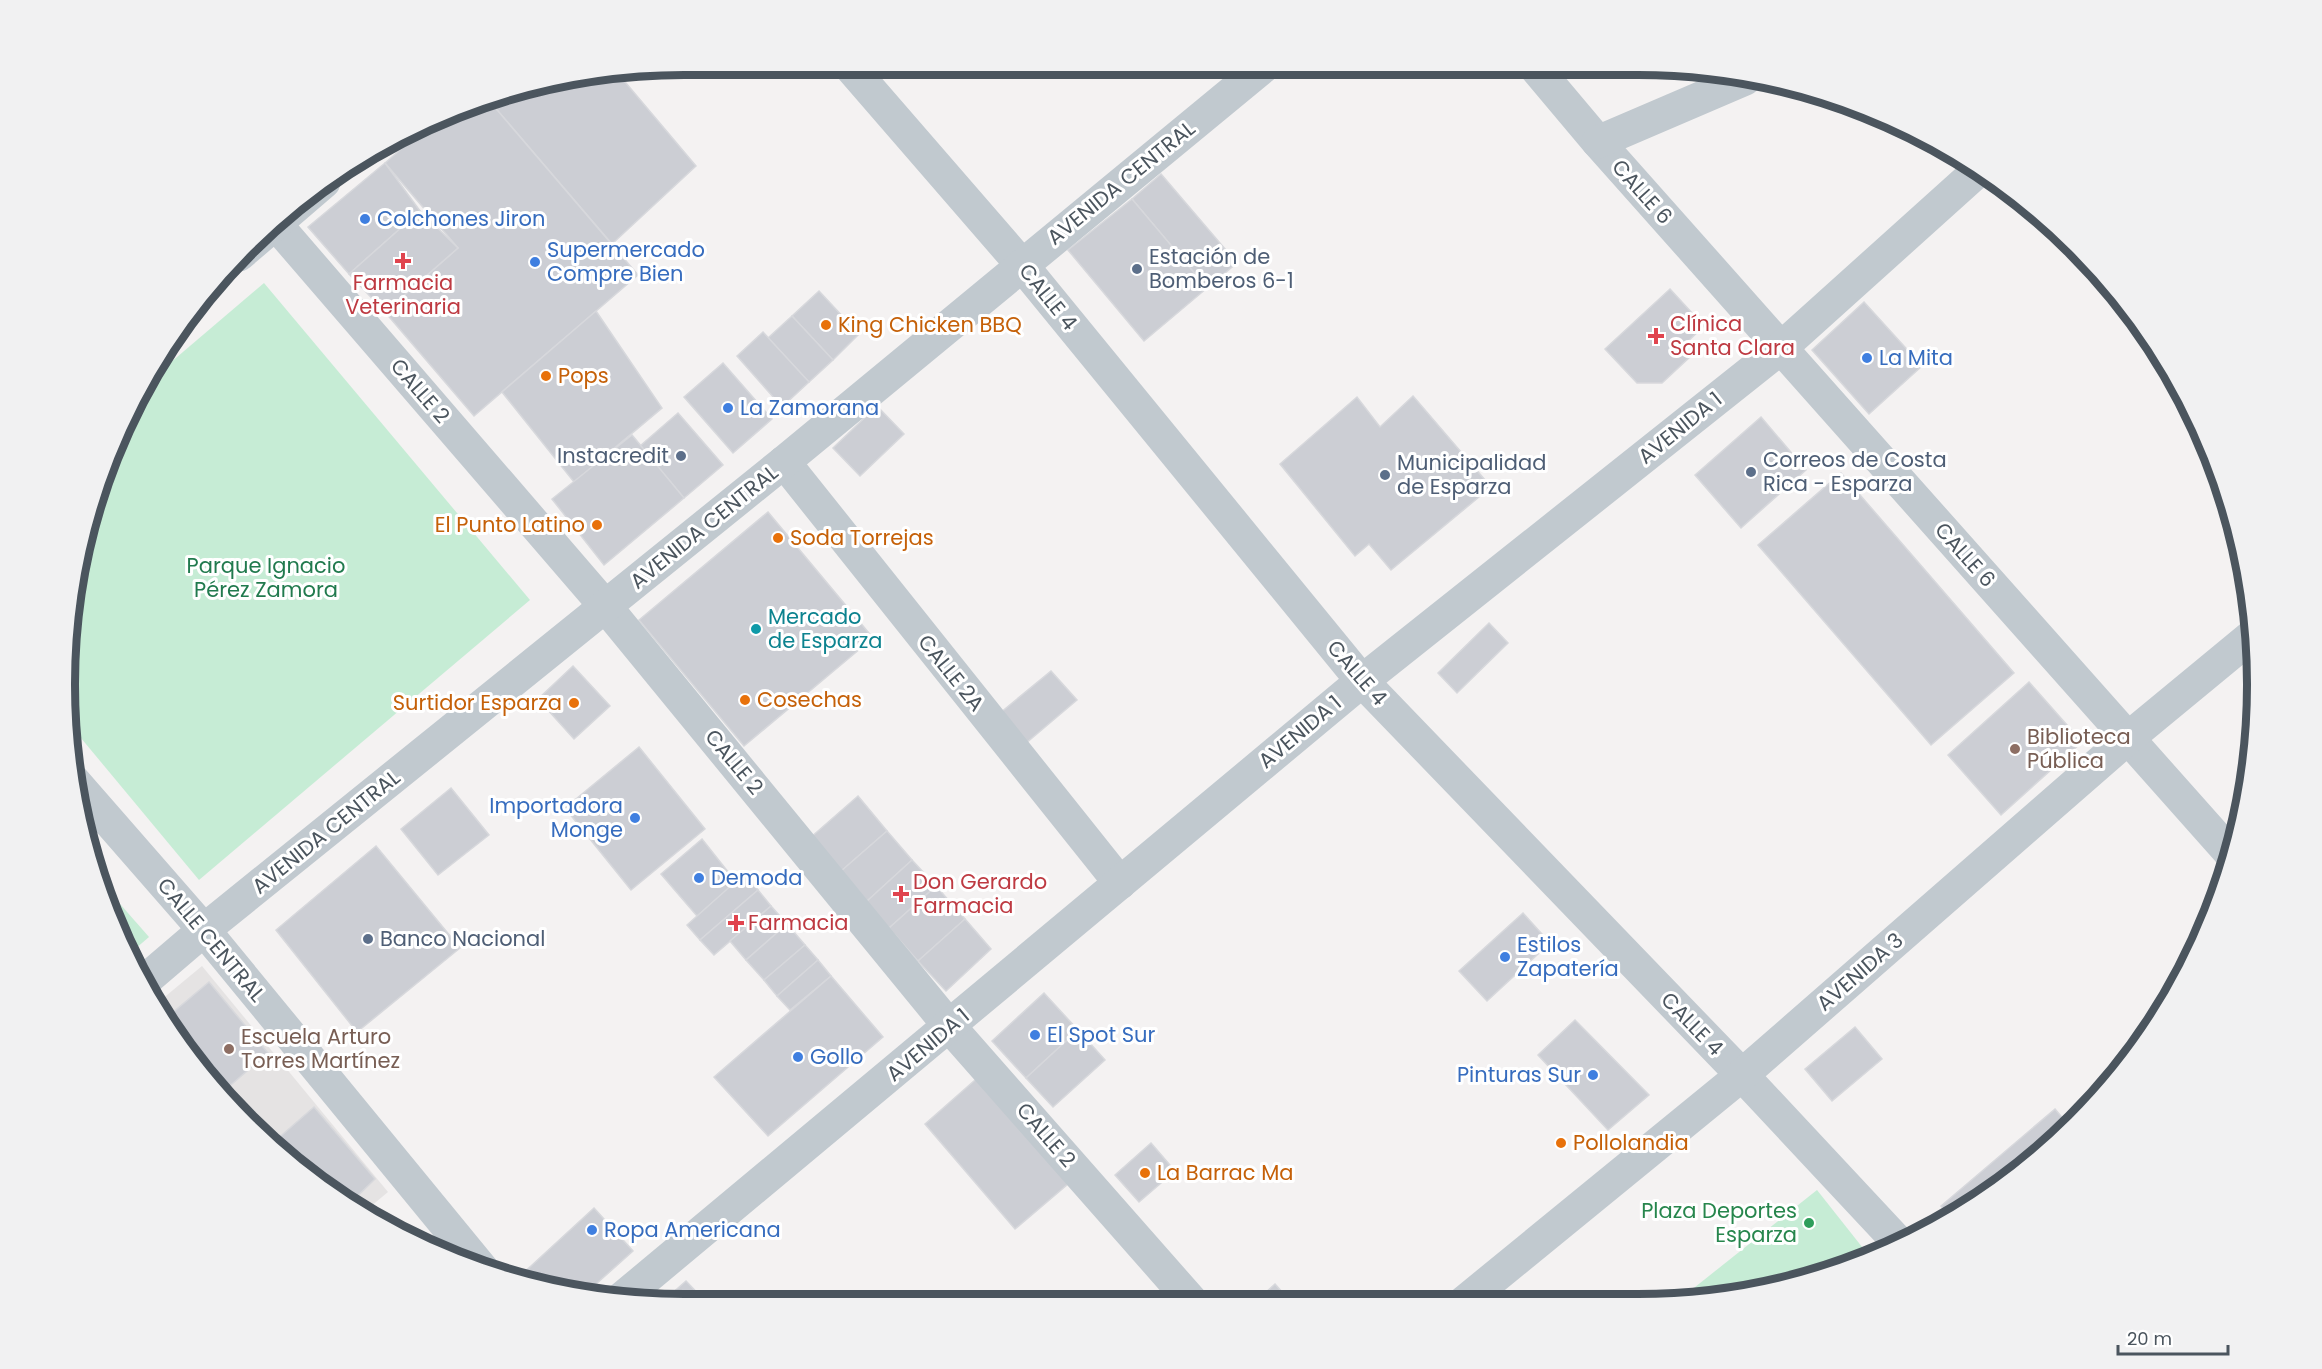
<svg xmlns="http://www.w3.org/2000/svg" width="2322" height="1369" viewBox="0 0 2322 1369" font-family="Poppins,sans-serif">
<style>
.education{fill:#e5e3e3}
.green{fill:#c6ecd5}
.building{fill:#ccced4;stroke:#d7d8dc;stroke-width:1.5}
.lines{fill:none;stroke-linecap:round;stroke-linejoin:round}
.minor{stroke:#c1c9cf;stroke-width:33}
.shop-dot{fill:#3f7fe0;stroke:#fff;stroke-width:2}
.health-dot{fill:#e0444e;stroke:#fff;stroke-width:2}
.service-dot{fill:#5c6f8a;stroke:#fff;stroke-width:2}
.food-dot{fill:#e8710a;stroke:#fff;stroke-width:2}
.culture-dot{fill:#0f9aa8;stroke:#fff;stroke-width:2}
.education-dot{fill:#8d6e63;stroke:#fff;stroke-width:2}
.leisure-dot{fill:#2e9e5b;stroke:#fff;stroke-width:2}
.labels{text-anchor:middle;stroke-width:6;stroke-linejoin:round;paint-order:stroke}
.street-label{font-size:21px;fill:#4b555e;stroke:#fff}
.shop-label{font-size:21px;fill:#366cbe;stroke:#fff;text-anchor:start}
.service-label{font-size:21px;fill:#4e5e75;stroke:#fff;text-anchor:start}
.health-label{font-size:21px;fill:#be3a42;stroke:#fff;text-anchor:start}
.food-label{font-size:21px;fill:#c56008;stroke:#fff;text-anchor:start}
.park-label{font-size:21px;fill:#217a4e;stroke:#fff}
.culture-label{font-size:21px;fill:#0d838f;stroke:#fff;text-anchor:start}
.education-label{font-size:21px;fill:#785e54;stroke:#fff;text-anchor:start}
.leisure-label{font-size:21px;fill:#27864d;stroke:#fff;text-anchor:end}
.rim{fill:none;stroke:#4b555e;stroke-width:8}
</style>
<rect width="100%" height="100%" fill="#f4f2f2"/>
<polygon class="education" points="202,966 388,1192 364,1212 340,1200 218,1093 155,1005"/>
<g class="green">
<polygon points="264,283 530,600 199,880 66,720 70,604 86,524 128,411 143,386"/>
<polygon points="99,880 149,937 128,955 112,921"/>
<polygon points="1817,1190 1870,1257 1836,1272 1675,1303"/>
</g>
<g class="building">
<polygon points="603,70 615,70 696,166 612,244 486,97"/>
<polygon points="486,97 638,275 474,416 385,312 458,248 385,163 438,117"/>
<polygon points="385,163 420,211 349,274 308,227"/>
<polygon points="1161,174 1237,263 1207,288 1132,199"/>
<polygon points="1132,199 1207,288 1144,341 1068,250"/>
<polygon points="420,211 458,248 385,312 349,274"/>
<polygon points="1670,289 1704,326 1682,347 1691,356 1662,383 1637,383 1605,349"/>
<polygon points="819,291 859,334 833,360 792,316"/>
<polygon points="1864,302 1922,366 1869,414 1812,350"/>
<polygon points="596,311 662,408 574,482 502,392"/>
<polygon points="792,316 833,360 809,382 768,338"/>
<polygon points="763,332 809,382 782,407 737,356"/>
<polygon points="723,363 772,419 733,453 684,397"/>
<polygon points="1413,396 1491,487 1391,570 1369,544 1355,556 1280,464 1357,397 1380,427"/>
<polygon points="877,406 904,434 860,476 833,448"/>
<polygon points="678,413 723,465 684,498 640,446"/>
<polygon points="1761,417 1806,470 1741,528 1695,475"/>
<polygon points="632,435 684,498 604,565 552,499"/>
<polygon points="1841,473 2014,673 1931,745 1758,545"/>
<polygon points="768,512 873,638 744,746 639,620"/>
<polygon points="1489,623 1508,643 1457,693 1438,673"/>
<polygon points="573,666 610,706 574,739 538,699"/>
<polygon points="1051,671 1077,700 1025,744 1000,713"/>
<polygon points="2029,682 2082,742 2001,815 1948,755"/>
<polygon points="639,747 705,829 631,890 565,808"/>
<polygon points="451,788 489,835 438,875 401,829"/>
<polygon points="858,796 887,831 840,872 810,838"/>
<polygon points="887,831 912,860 866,902 840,872"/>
<polygon points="702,839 736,882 697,916 661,874"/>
<polygon points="376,846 460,948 357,1032 276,930"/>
<polygon points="912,860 936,886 889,928 866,902"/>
<polygon points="744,874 758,890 700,940 687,925"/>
<polygon points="936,886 965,919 918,961 889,928"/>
<polygon points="758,890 771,906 714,955 700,940"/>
<polygon points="771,906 787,924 746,960 730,941"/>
<polygon points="1523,913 1550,943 1487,1001 1459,971"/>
<polygon points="965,919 991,949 946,991 918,961"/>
<polygon points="787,924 805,945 764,980 746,960"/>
<polygon points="805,945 818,960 777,996 764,980"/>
<polygon points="818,960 831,976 790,1010 777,996"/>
<polygon points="831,976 883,1037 768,1136 714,1077"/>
<polygon points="209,982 268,1053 225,1090 199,1058 196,1062 165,1019"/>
<polygon points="1044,993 1078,1030 1026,1078 992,1041"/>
<polygon points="1575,1020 1649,1095 1608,1130 1538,1055"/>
<polygon points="1855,1027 1882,1059 1832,1101 1805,1069"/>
<polygon points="1078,1030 1105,1060 1053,1107 1026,1078"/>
<polygon points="983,1073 1074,1179 1015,1229 925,1124"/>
<polygon points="314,1107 375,1179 349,1204 340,1200 274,1142"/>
<polygon points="2055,1109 2070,1127 1952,1218 1941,1206"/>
<polygon points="1151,1143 1175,1171 1139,1202 1115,1175"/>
<polygon points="594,1208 633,1251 587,1292 518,1278"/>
<polygon points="686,1281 707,1303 661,1303"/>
<polygon points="1275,1284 1292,1303 1254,1303"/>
</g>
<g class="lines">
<g class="minor">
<polyline points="1534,66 1598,142 2231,854"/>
<polyline points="852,69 1021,264 1362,681 1742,1075 1899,1243"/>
<polyline points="1598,142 1745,79"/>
<polyline points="274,222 606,607 950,1027 1193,1303"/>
<polyline points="239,255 324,182"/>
<polyline points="784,462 1120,883"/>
<polyline points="73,780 204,930 483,1270"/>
<polyline points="142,983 204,930 784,462 1263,67"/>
<polyline points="621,1299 1362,681 1781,348 1981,168"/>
<polyline points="1463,1303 1742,1075 2127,739 2253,635"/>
</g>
</g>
<g class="shop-dot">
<circle cx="365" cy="219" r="6"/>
<circle cx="535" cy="262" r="6"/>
<circle cx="1867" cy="358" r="6"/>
<circle cx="728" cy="408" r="6"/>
<circle cx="635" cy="818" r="6"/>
<circle cx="699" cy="878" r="6"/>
<circle cx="1505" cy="957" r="6"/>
<circle cx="1035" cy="1035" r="6"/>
<circle cx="798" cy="1057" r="6"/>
<circle cx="1593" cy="1075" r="6"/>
<circle cx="592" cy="1230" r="6"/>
</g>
<g class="health-dot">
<path d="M400 252h6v6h6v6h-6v6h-6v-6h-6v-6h6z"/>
<path d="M1653 327h6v6h6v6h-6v6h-6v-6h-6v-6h6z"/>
<path d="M898 885h6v6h6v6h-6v6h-6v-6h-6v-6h6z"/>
<path d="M733 914h6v6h6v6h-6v6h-6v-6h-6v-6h6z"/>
</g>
<g class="service-dot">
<circle cx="1137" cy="269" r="6"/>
<circle cx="681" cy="456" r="6"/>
<circle cx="1751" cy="472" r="6"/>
<circle cx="1385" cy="475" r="6"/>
<circle cx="368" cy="939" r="6"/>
</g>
<g class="food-dot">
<circle cx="826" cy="325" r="6"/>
<circle cx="546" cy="376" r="6"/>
<circle cx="597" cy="525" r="6"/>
<circle cx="778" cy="538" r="6"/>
<circle cx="745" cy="700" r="6"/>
<circle cx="574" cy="703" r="6"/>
<circle cx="1561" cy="1143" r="6"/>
<circle cx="1145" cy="1173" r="6"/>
</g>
<circle class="culture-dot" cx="756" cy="629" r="6"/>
<g class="education-dot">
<circle cx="2015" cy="749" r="6"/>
<circle cx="229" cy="1049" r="6"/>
</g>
<circle class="leisure-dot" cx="1809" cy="1223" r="6"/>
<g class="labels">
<g class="street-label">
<text transform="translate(1121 183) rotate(-39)" y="7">AVENIDA CENTRAL</text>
<text transform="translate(1642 192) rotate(48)" y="7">CALLE 6</text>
<text transform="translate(1048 297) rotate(51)" y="7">CALLE 4</text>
<text transform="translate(420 391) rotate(49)" y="7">CALLE 2</text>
<text transform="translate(1680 428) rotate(-39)" y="7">AVENIDA 1</text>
<text transform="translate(704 527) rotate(-39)" y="7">AVENIDA CENTRAL</text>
<text transform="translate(1965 555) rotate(48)" y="7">CALLE 6</text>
<text transform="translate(951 673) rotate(51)" y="7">CALLE 2A</text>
<text transform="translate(1357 673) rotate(49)" y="7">CALLE 4</text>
<text transform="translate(1300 732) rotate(-40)" y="7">AVENIDA 1</text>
<text transform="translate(734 762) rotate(50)" y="7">CALLE 2</text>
<text transform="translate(326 832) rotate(-39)" y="7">AVENIDA CENTRAL</text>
<text transform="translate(211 940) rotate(50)" y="7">CALLE CENTRAL</text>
<text transform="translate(1860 972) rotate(-41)" y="7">AVENIDA 3</text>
<text transform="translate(1692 1024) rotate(46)" y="7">CALLE 4</text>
<text transform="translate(928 1045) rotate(-40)" y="7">AVENIDA 1</text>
<text transform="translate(1046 1135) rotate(49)" y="7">CALLE 2</text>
</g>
<g class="shop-label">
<text x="377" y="226">Colchones Jiron</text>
<text x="547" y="257">Supermercado<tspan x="547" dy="24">Compre Bien</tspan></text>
<text x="1879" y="365">La Mita</text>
<text x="740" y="415">La Zamorana</text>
<text x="623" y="813" text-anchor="end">Importadora<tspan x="623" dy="24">Monge</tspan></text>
<text x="711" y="885">Demoda</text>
<text x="1517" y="952">Estilos<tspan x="1517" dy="24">Zapatería</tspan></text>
<text x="1047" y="1042">El Spot Sur</text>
<text x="810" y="1064">Gollo</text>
<text x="1581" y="1082" text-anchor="end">Pinturas Sur</text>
<text x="604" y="1237">Ropa Americana</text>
</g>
<g class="service-label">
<text x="1149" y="264">Estación de<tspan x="1149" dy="24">Bomberos 6-1</tspan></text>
<text x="669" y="463" text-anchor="end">Instacredit</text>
<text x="1763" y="467">Correos de Costa<tspan x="1763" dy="24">Rica - Esparza</tspan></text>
<text x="1397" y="470">Municipalidad<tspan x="1397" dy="24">de Esparza</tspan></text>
<text x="380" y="946">Banco Nacional</text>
</g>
<g class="health-label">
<text x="403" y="290" text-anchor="middle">Farmacia<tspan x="403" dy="24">Veterinaria</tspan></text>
<text x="1670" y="331">Clínica<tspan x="1670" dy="24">Santa Clara</tspan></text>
<text x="913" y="889">Don Gerardo<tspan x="913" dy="24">Farmacia</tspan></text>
<text x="748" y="930">Farmacia</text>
</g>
<g class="food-label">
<text x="838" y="332">King Chicken BBQ</text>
<text x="558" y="383">Pops</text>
<text x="585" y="532" text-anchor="end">El Punto Latino</text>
<text x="790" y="545">Soda Torrejas</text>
<text x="757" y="707">Cosechas</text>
<text x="562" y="710" text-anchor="end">Surtidor Esparza</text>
<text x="1573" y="1150">Pollolandia</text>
<text x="1157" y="1180">La Barrac Ma</text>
</g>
<g class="park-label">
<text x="266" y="573">Parque Ignacio<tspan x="266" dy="24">Pérez Zamora</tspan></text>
</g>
<g class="culture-label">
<text x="768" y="624">Mercado<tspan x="768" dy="24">de Esparza</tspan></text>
</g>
<g class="education-label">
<text x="2027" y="744">Biblioteca<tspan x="2027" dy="24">Pública</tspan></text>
<text x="241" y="1044">Escuela Arturo<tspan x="241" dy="24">Torres Martínez</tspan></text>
</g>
<g class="leisure-label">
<text x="1797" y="1218">Plaza Deportes<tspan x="1797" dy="24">Esparza</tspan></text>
</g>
</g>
<path d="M0 0H2322V1369H0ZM684 75H1638A609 609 0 0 1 2247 684V685A609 609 0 0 1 1638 1294H684A609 609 0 0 1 75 685V684A609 609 0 0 1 684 75Z" fill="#f1f1f2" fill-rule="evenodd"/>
<path class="rim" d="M684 75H1638A609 609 0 0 1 2247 684V685A609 609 0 0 1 1638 1294H684A609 609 0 0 1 75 685V684A609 609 0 0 1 684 75Z"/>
<path d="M2118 1345v9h110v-9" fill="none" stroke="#4b555e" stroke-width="3"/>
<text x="2127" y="1345" font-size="18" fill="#4b555e" stroke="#ffffff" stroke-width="4.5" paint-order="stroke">20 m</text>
</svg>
